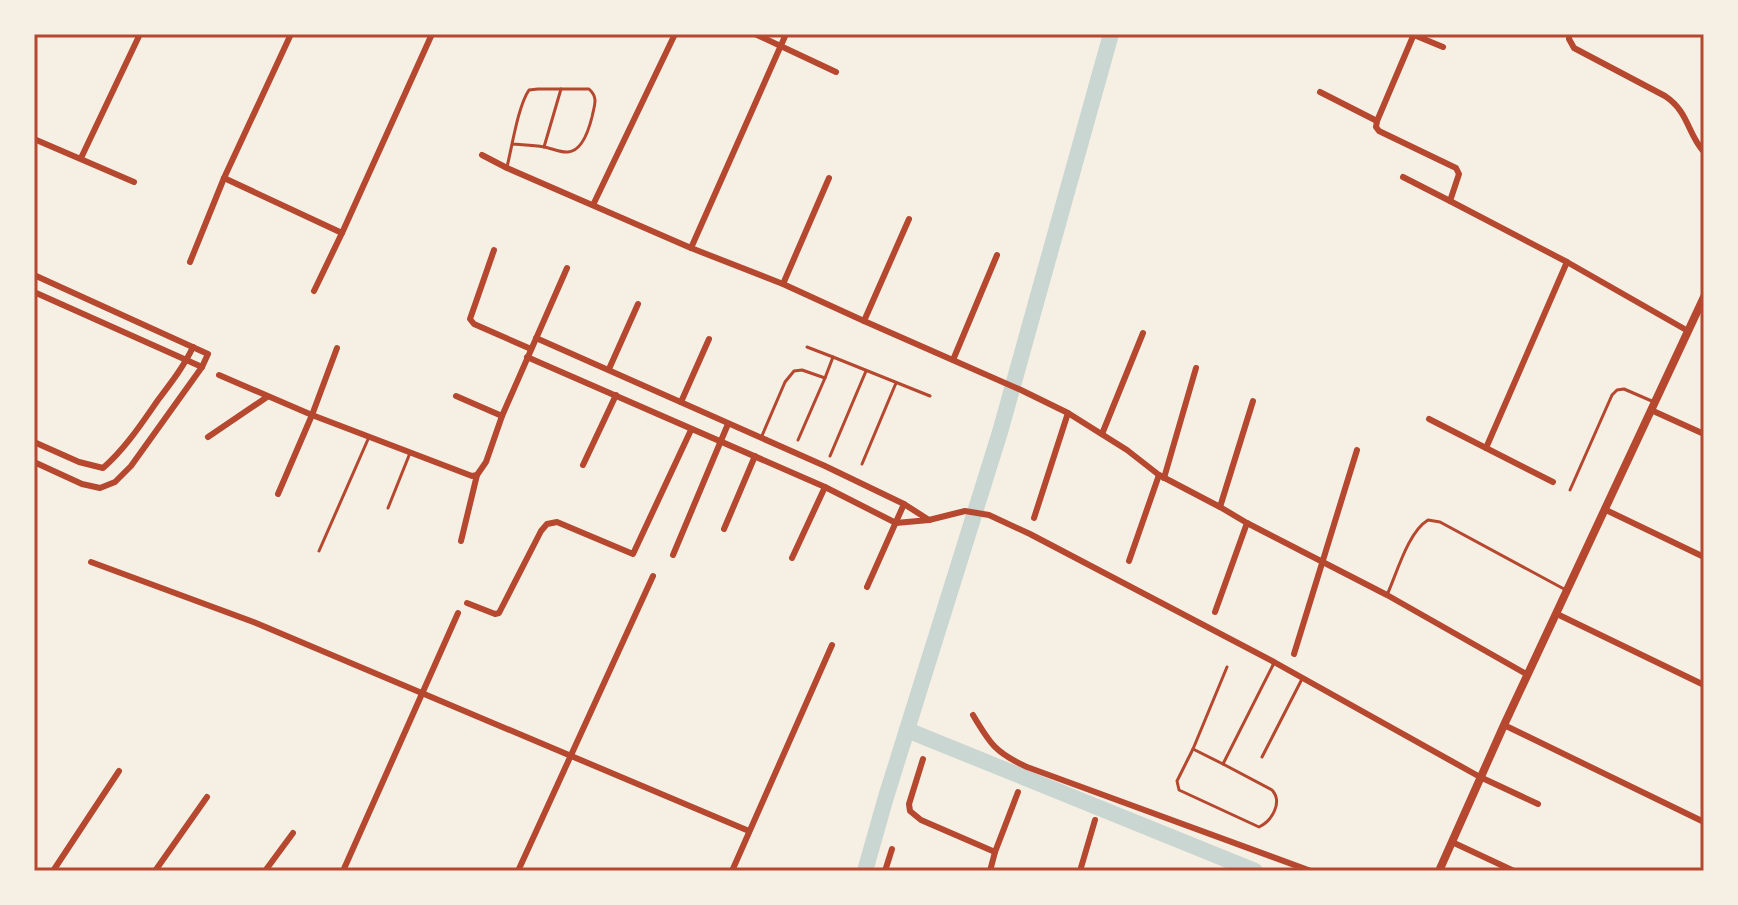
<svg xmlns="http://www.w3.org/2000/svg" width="1738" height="905" viewBox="0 0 1738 905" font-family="Cabin,sans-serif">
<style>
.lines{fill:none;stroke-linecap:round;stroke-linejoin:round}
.canal{stroke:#c9d6d2;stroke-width:16}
.service{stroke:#b5482f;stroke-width:3}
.minor{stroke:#b5482f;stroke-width:6}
.tertiary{stroke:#b5482f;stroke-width:8}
.neatline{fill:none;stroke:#b5482f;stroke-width:3}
</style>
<rect width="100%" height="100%" fill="#f6efe4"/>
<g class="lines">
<g class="canal">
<polyline points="907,730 1255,871"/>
<polyline points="865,871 886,797 1000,432 1111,34"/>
</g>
<g class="service">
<polyline points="544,147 561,89"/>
<path d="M507 167C512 147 518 106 529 90L538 89H589C599 98 594 106 592 117 589 129 582 151 568 152 561 153 551 148 544 147 533 145 523 145 512 144"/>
<polyline points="807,347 833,357"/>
<polyline points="761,438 785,382 794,371 802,370 825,378 833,357 930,396"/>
<polyline points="798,440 825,378"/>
<polyline points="830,456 866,371"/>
<polyline points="862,464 896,383"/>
<polyline points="1570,490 1612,395 1617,390 1624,389 1654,402"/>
<polyline points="388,508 410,453"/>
<polyline points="319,551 369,437"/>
<path d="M1387 595C1397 573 1408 532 1428 520L1440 522 1564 589"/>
<path d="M1227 667 1193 749 1177 781 1179 790 1259 827C1272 821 1283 802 1272 790L1223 764 1274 663"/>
<polyline points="1193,749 1223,764"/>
<polyline points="1262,757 1302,679"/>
</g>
<g class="minor">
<polyline points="755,34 836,72"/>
<polyline points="1414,34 1377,121 1376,127 1379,131 1456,168 1459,174 1450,201 1567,262 1688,331"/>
<path d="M1569 34V39L1574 48 1665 96C1689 112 1687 133 1704 152"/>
<polyline points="1414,35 1443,47"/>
<polyline points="1320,92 1377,121"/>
<polyline points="34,139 134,182"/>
<polyline points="482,155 507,168 691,248 783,284 864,321 1021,390 1068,413 1127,450 1159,475 1220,507 1247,523 1387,595 1528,675"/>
<polyline points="81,158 140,34"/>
<polyline points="1403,177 1450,201"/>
<polyline points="224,178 342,233 314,291"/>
<polyline points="593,205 675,34"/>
<polyline points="342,233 432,34"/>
<polyline points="691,248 786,34"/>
<polyline points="494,250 470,319 474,324 531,349"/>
<polyline points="190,262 224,178 291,34"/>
<polyline points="34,275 208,354 202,367 131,466 115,482 100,488 82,484 34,462"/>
<polyline points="783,284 829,178"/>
<polyline points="34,292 202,367"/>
<polyline points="864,321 909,219"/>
<polyline points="527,357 825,487 896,523 929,520 904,504 825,466 536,338"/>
<polyline points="953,360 997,255"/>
<polyline points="609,369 638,304"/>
<polyline points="219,375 312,415 472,476 477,475 486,462 502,416 567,268"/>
<polyline points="456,396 502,416"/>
<polyline points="681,402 709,339"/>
<polyline points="1651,410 1704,434"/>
<polyline points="1429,419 1553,482"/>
<polyline points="1102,434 1143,333"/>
<polyline points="208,437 267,397"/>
<path d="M34 442 79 462 103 468C125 449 142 423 158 400 171 383 184 366 193 347"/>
<polyline points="1486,448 1567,262"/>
<polyline points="583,465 616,395"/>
<polyline points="1164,478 1196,368"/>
<polyline points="278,494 312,415 337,348"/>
<polyline points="1220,507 1253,401"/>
<polyline points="1606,510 1704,557"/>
<polyline points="1034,518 1068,413"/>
<polyline points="929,520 965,511 989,515 1030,534 1274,662 1480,777 1538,804"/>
<polyline points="724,529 755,456"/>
<polyline points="461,541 477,475"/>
<polyline points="673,555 728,424"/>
<polyline points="792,558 825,487"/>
<polyline points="1129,561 1159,475"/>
<polyline points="91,562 256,623 749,831"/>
<polyline points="867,587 904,504"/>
<polyline points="467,603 495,614 499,613 541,531 547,524 557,522 633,554 691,430"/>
<polyline points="1215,612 1247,523"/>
<polyline points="1557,614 1704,685"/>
<polyline points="1294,654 1357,450"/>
<path d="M973 715C990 744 996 753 1027 767L1311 871"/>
<polyline points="1504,725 1704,822"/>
<polyline points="923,759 909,804 910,811 921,820 995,852 990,871"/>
<polyline points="1452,842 1514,871"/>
<polyline points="995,852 1018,792"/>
<polyline points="53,871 119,771"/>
<polyline points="155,871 207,797"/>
<polyline points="265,871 293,833"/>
<polyline points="343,871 458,613"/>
<polyline points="518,871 653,576"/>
<polyline points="732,871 832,645"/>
<polyline points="885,871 892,849"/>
<polyline points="1080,871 1095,820"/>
</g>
<polyline class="tertiary" points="1439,871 1504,725 1704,297"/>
</g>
<rect width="1738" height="905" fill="none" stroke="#f6efe4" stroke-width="72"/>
<rect x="36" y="36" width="1666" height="833" class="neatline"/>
</svg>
